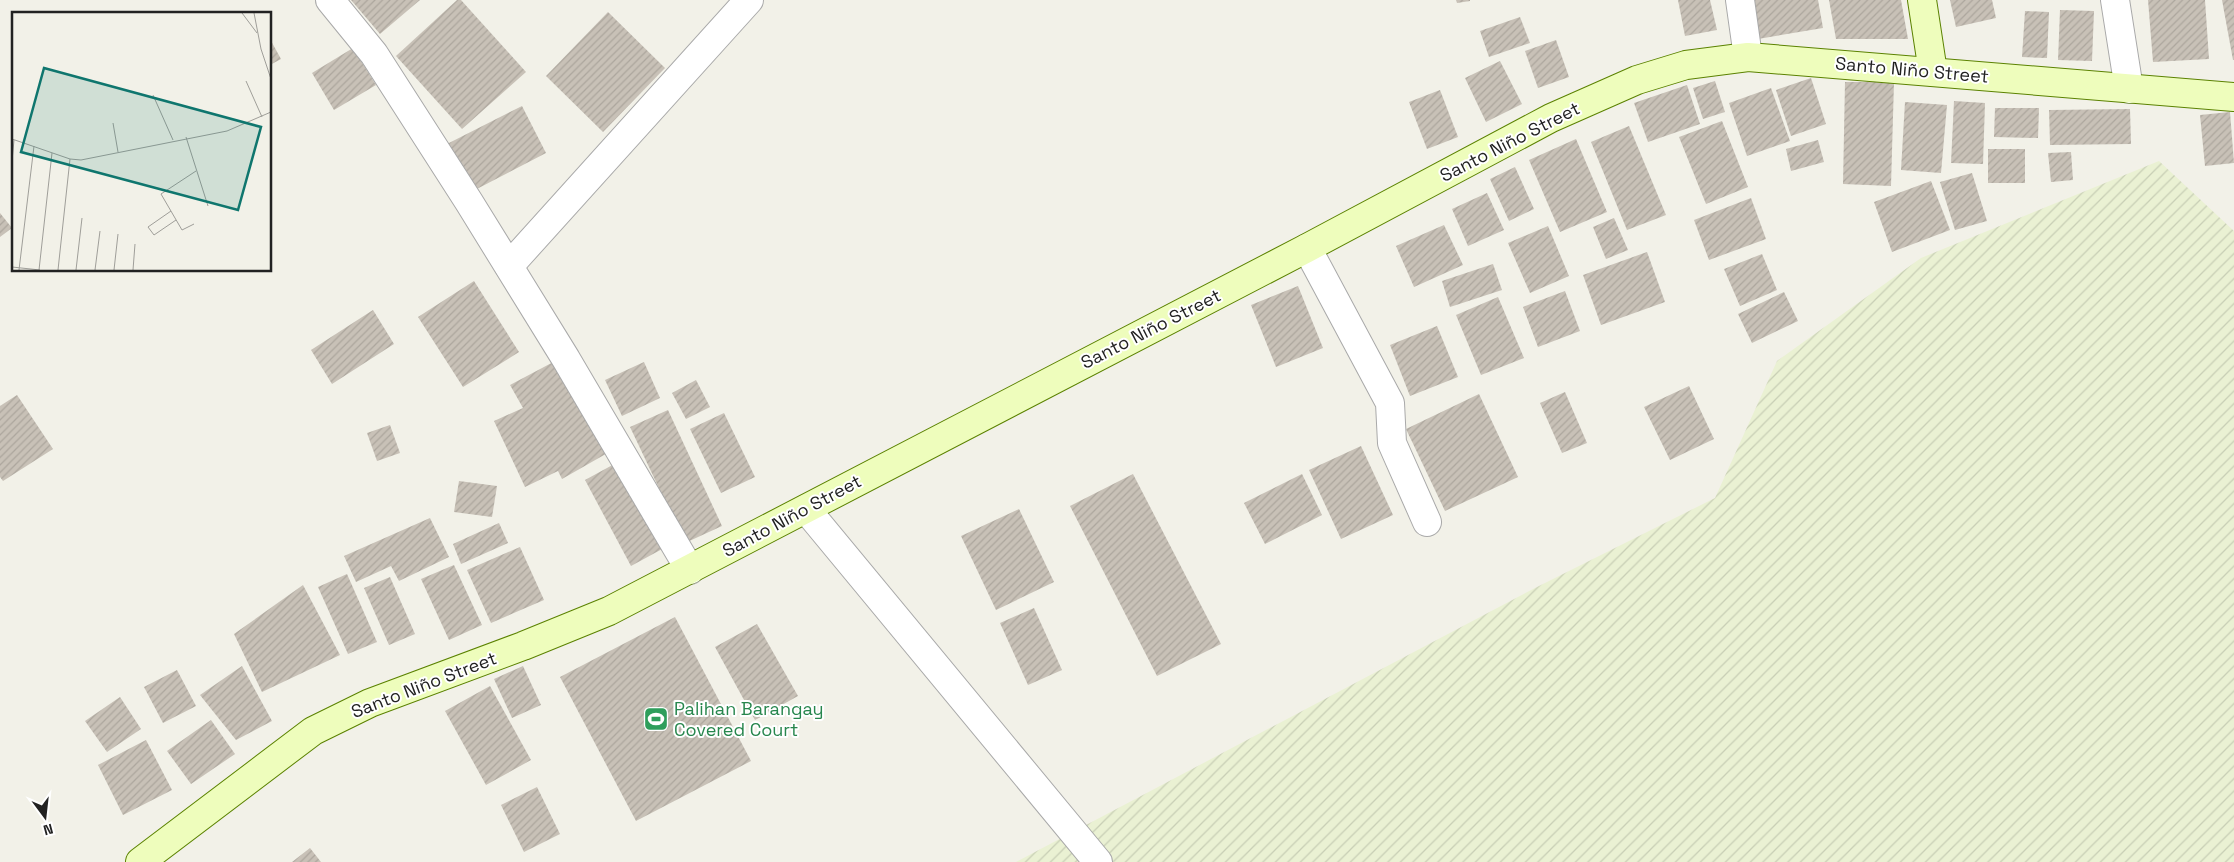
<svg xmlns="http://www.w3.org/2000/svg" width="2234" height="862" viewBox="0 0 2234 862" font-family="'Space Grotesk',sans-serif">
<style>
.farmland{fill:url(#farmland-furrows)}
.building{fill:url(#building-hatch)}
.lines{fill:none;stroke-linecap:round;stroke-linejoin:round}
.street-casing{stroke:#a9a9a9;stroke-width:30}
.secondary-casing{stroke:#5b8200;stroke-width:30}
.street{stroke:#fff;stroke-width:28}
.secondary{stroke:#eefdbc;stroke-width:28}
.labels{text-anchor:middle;stroke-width:4;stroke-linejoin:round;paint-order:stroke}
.street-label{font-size:18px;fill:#222;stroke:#fff}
.leisure-label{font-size:18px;fill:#27864d;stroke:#fff;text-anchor:start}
.inset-road{fill:none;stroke:#9f9e99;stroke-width:1}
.view{fill:#0f766e;fill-opacity:0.15;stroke:#0f766e;stroke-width:2.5}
.inset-edge{fill:none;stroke:#222;stroke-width:2.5}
</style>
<defs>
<pattern id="farmland-furrows" width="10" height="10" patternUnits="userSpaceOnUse" patternTransform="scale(1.25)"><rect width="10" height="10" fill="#eaf1d3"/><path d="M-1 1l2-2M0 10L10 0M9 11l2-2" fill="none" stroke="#c8ceb5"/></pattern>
<pattern id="building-hatch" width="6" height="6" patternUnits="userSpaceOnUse" patternTransform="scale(1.25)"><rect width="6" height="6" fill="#c8c1b7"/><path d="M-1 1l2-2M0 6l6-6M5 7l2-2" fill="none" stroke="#aca69d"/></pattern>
</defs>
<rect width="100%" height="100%" fill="#f2f1e8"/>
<polygon class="farmland" points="2159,161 2234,231 2234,862 1016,862 1533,589 1715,498 1777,361 1921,258"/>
<g class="building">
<polygon points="351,0 420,0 380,34"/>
<polygon points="457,0 461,0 526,72 462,129 396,56"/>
<polygon points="1456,0 1470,0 1470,1 1457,3"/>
<polygon points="1678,0 1710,0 1717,30 1685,36"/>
<polygon points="1752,0 1818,0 1823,28 1758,39"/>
<polygon points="1829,0 1901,0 1908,39 1836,39"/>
<polygon points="1950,0 1992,0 1996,18 1956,27"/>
<polygon points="2148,0 2205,0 2209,59 2153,62"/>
<polygon points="2222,0 2234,0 2234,60 2233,60"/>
<polygon points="2060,10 2094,11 2092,61 2058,60"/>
<polygon points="2025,11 2049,12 2047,58 2022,57"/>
<polygon points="608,12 665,68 603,132 546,76"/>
<polygon points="1520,17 1530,43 1489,57 1480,31"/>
<polygon points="270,39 281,59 270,65"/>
<polygon points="1556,40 1569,77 1538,88 1525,51"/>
<polygon points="353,48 376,85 334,110 312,73"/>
<polygon points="1500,61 1522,104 1486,122 1465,78"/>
<polygon points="1811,78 1826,124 1791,136 1776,90"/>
<polygon points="1715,81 1725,112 1703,119 1693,88"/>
<polygon points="1845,82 1894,82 1891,186 1843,184"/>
<polygon points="1687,85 1700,124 1648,142 1634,103"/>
<polygon points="1771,88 1790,141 1747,156 1729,103"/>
<polygon points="1440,90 1458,137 1427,149 1409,102"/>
<polygon points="1954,101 1985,103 1983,164 1951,163"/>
<polygon points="1905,102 1947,105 1941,173 1901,170"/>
<polygon points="522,106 546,153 471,192 447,144"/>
<polygon points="1995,108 2039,108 2038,138 1994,137"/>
<polygon points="2130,109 2131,144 2050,145 2049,110"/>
<polygon points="2230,112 2234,163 2205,166 2200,115"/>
<polygon points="1722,121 1748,187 1706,204 1679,137"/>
<polygon points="1629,126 1666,215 1627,230 1591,142"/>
<polygon points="1576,139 1607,212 1560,232 1529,160"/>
<polygon points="1818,140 1824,162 1791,171 1786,149"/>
<rect x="1988" y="149" width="37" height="34"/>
<polygon points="2071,152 2073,180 2051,182 2048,153"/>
<polygon points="1515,167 1534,209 1509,221 1490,179"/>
<polygon points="1972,173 1987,221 1955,230 1940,182"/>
<polygon points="1931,181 1950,230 1892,252 1874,202"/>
<polygon points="1487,193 1504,230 1468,246 1452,209"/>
<polygon points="1751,198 1766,239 1709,260 1694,220"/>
<polygon points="0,213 12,228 0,237"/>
<polygon points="1614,218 1628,250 1606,259 1593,227"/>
<polygon points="1444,225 1463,265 1414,287 1396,246"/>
<polygon points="1548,226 1569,276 1530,293 1508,243"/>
<polygon points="1647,252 1665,302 1601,325 1583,275"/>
<polygon points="1762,254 1777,290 1740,306 1724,269"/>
<polygon points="1493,264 1502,290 1450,307 1442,281"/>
<polygon points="474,281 519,352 463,387 418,317"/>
<polygon points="1298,286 1323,348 1276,367 1251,305"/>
<polygon points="1565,291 1580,331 1538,347 1523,307"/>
<polygon points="1784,292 1798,321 1752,343 1738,314"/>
<polygon points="1498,297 1524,358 1481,375 1456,315"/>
<polygon points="373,310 394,344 332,384 311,350"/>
<polygon points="1437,326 1458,377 1410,396 1390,345"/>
<polygon points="559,359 611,451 562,479 558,471 525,487 494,421 523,408 510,385"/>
<polygon points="644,362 660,398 622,416 605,380"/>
<polygon points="696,380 710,407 686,419 672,393"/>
<polygon points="1689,386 1714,439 1670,460 1644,407"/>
<polygon points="1565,392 1587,443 1562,453 1540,403"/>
<polygon points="1479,394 1518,477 1445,511 1406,429"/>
<polygon points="17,395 53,449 3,481 0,477 0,406"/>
<polygon points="668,410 722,526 685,543 630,427"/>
<polygon points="724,413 755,477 721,493 690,429"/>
<polygon points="390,425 400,453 377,461 367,433"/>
<polygon points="1361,446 1393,515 1341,539 1309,470"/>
<polygon points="618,462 664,548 631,566 585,480"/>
<polygon points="1133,474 1221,644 1157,676 1070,506"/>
<polygon points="1302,474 1322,515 1265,544 1244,503"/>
<polygon points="459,481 497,486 492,517 454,512"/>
<polygon points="1019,509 1054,582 996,610 961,536"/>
<polygon points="430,518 449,557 399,581 391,566 356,582 344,556"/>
<polygon points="499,523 508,543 461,564 453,544"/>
<polygon points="520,547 544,600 491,623 467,570"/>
<polygon points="454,565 482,625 449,640 421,579"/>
<polygon points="347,574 377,642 348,654 318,587"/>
<polygon points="390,577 415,634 389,645 364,588"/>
<polygon points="303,585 340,655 262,692 234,634"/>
<polygon points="1034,608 1062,670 1028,685 1000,623"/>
<polygon points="675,617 751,761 636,821 560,677"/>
<polygon points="757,624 798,696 755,720 715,647"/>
<polygon points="242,666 272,721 236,740 200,695"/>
<polygon points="523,666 541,705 512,718 494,679"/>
<polygon points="177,670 196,706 163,723 144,687"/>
<polygon points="490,686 531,760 486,785 445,711"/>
<polygon points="120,697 141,729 107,752 85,721"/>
<polygon points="211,720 235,754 191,784 167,751"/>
<polygon points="146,740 172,790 123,815 98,765"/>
<polygon points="537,787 560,834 524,852 501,805"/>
<polygon points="310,848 321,862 292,862"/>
</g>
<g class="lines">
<defs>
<g id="street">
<polyline points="330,0 374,54 469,202 566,359 690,570"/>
<polyline points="1740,0 1748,57"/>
<polyline points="2115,0 2129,89"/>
<polyline points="1307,248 1390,403 1392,443 1427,522"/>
<polyline points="509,266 749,0"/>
<polyline points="806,509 1098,862"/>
</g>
<g id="secondary">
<polyline points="1922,0 1933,72"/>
<polyline points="140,862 313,731 370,703 523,646 609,611 1307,248 1551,118 1637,80 1686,65 1748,57 2234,97"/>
</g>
</defs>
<use href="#street" class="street-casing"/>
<use href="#secondary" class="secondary-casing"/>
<use href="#street" class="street"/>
<use href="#secondary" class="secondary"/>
</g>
<defs>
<symbol id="stadium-square" viewBox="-11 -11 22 22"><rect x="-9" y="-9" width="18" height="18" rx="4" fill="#2e9e5b" stroke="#fff"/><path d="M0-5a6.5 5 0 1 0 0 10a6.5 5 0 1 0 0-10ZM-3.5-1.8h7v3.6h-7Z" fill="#fff"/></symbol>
</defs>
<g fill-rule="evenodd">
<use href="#stadium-square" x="642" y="705" width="28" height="28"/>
</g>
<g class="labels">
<g class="street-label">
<text transform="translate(1912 70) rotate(5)" y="6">Santo Niño Street</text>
<text transform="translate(1510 142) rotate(-27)" y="6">Santo Niño Street</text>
<text transform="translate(1151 329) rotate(-27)" y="6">Santo Niño Street</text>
<text transform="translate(792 516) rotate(-28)" y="6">Santo Niño Street</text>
<text transform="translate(424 685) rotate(-21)" y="6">Santo Niño Street</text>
</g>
<g class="leisure-label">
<text x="674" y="715">Palihan Barangay<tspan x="674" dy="21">Covered Court</tspan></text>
</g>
</g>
<g transform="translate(12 12)">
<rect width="259" height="259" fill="#f2f1e8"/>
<path class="inset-road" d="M230 1 245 21M242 1 249 37 259 67M234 69 250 105M141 83 161 128M101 111 106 140M174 125 196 194M0 127 58 147 69 148 215 119 259 100M0 149 2 128M159 199 136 215 142 223 164 208M182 212 170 218 149 182 184 159M0 255 28 258M7 258 22 134M27 258 40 141M46 258 58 147M64 258 70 206M83 258 88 219M102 258 106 222M121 258 123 232"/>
<path class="view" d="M32 56 249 115 226 198 9 140Z"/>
<rect width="259" height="259" class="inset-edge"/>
</g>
<g transform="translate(45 817) rotate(165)" stroke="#ffffff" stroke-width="4" paint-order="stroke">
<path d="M0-4L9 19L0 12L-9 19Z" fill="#222222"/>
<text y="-8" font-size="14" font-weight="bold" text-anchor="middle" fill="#222222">N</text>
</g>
</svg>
